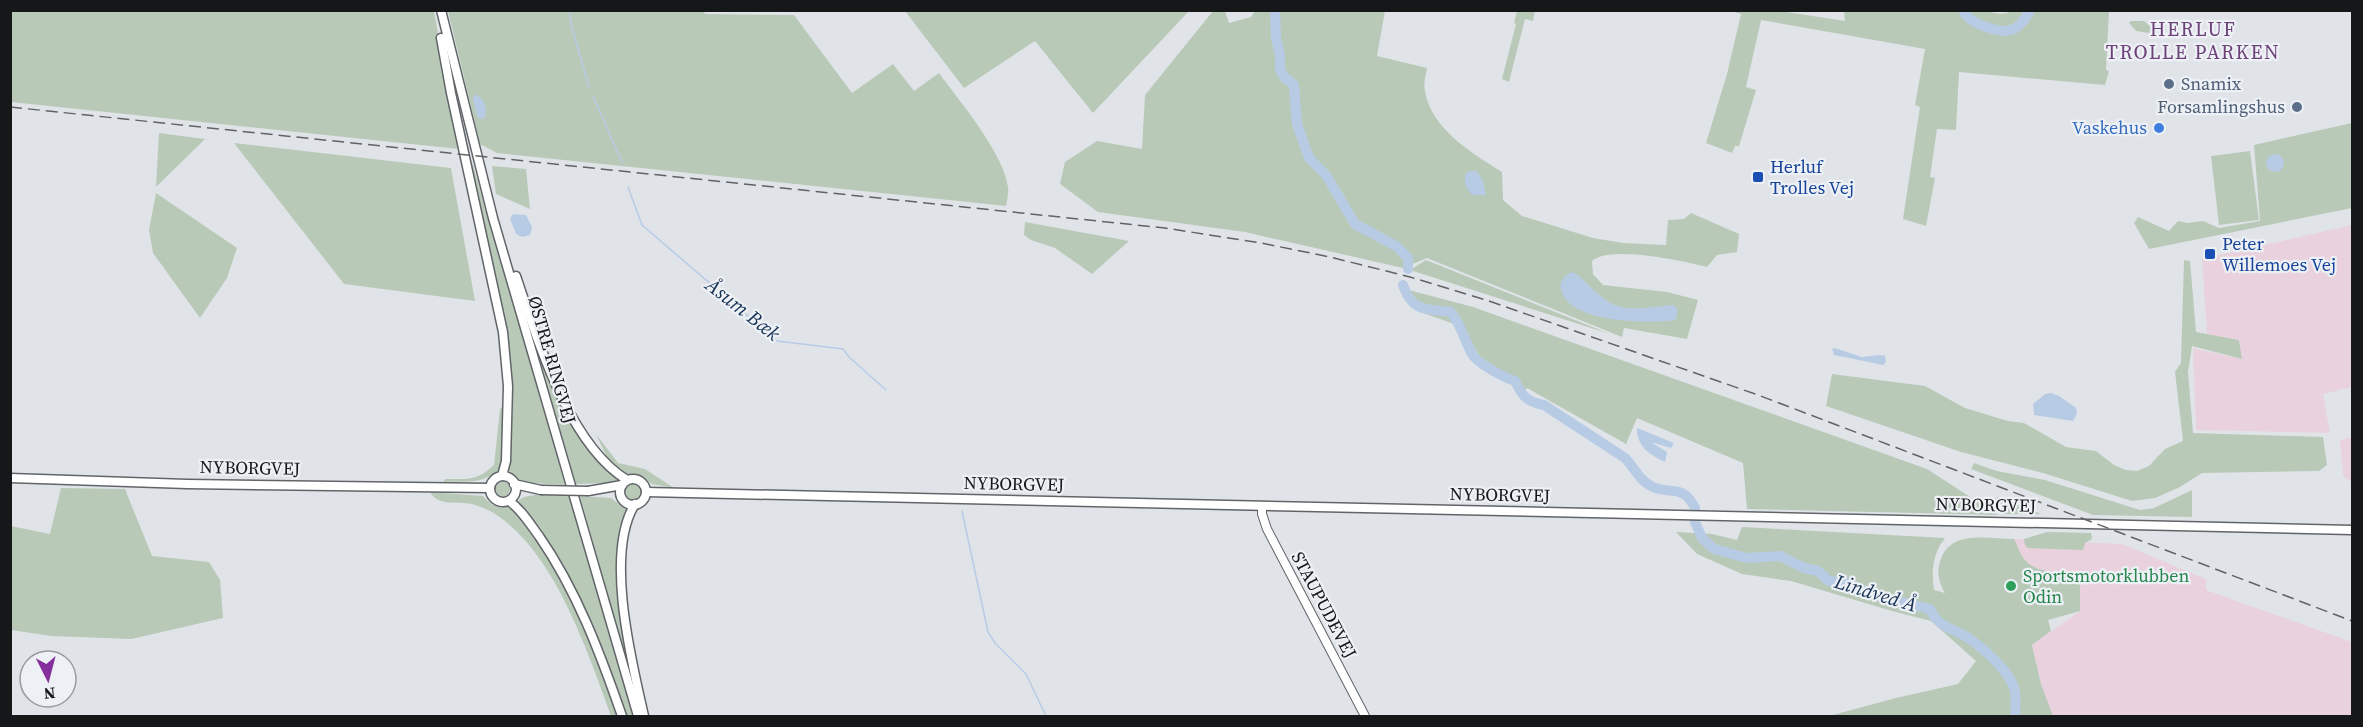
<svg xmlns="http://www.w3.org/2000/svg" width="2363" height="727" viewBox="0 0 2363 727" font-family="'Source Serif 4',serif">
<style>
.industrial{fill:#e9d2dd}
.green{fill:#b9c9b8}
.water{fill:#b8cbe5}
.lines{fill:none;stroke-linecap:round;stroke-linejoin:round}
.stream{stroke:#b8cbe5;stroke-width:1.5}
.river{stroke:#b8cbe5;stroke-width:10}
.tertiary-casing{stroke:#616569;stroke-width:10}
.secondary-casing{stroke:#616569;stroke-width:11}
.tertiary{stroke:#fff;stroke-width:8}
.secondary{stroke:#fff;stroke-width:8}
.rail{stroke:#606265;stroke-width:1.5;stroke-dasharray:12 6;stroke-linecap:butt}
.secondary-bridge-casing{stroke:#616569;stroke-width:11;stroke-linecap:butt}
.secondary-bridge{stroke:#fff;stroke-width:8}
.service-dot{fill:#5c6f8a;stroke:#edf1f6;stroke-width:2}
.shop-dot{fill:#3f7fe0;stroke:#edf1f6;stroke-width:2}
.transit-dot{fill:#1a4fb4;stroke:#edf1f6;stroke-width:2}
.leisure-dot{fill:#2e9e5b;stroke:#edf1f6;stroke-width:2}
.labels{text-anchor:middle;stroke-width:4.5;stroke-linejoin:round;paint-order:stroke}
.service-label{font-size:18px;fill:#4e5e75;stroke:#edf1f6;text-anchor:start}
.shop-label{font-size:18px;fill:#366cbe;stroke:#edf1f6;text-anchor:end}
.transit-label{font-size:18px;fill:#164399;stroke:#edf1f6;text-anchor:start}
.street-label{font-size:18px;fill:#161719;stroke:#edf1f6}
.leisure-label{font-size:18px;fill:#27864d;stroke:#edf1f6;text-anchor:start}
.neighbourhood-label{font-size:20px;letter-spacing:1.5px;fill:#6d4279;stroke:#edf1f6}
.water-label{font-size:20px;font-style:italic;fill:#173255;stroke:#edf1f6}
</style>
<rect width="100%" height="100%" fill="#e0e4e9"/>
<g class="industrial">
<polygon points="2352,225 2352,387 2323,394 2330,433 2196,430 2193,348 2241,359 2239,340 2207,334 2202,259"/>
<polygon points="2352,437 2352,481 2349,481 2343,475 2340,440"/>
<polygon points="2014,539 2122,544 2206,579 2206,590 2352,642 2352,716 2053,716 2041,684 2032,645 2080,611 2080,574 2044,571 2031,566 2021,555"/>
</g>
<g class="green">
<path d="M703 10 705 14 794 15 852 93 893 64 914 91 939 73C960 102 1003 152 1008 187 1009 193 1007 200 1006 206L497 153 480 144 448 11Z"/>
<path d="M1985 10C1996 14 2003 16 2013 10L2109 11 2106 70 2109 71 2105 85 1959 72 1956 130 1937 129 1930 177 1935 178 1926 226 1903 219 1920 107 1915 105 1925 49 1761 20 1746 87 1756 90 1739 146H1735L1732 153 1706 143 1727 74 1741 14 1731 11H1780L1845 21 1844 11Z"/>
<polygon points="10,11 434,11 459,149 11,102"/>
<polygon points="905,11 1189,11 1093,113 1035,41 964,88"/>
<path d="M1213 11H1225L1229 23 1251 17 1255 11H1385L1377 56 1427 68C1426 75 1423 84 1425 91 1431 129 1472 153 1502 172L1503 200 1522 216 1593 238 1623 243 1666 245 1668 220 1684 219 1691 213 1739 234 1737 252 1717 255 1707 267C1683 261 1610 245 1592 261L1593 274 1603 285 1667 292 1698 300 1687 339 1624 328 1622 337 1427 258 1403 268 1245 232 1098 212 1060 184 1065 162 1097 141 1142 149 1145 95Z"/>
<polygon points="1517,11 1535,11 1533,21 1525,19 1509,82 1502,79 1516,24 1514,23"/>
<polygon points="2131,21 2144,21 2152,28 2149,33 2136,31 2129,23"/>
<polygon points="2352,123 2352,208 2149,249 2134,223 2138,217 2169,231 2178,221 2187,223 2203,221 2219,228 2260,221 2254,145"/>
<polygon points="159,133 205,139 156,187"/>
<polygon points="234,143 451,168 475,301 344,284"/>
<polygon points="2250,151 2259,220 2219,225 2211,156"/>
<polygon points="470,165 473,165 565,485 530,483 521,481 508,470 511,399"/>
<polygon points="492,166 526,169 530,209 496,194"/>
<polygon points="156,193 237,248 227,278 200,318 153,253 149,230"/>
<polygon points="1025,222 1129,241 1092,274 1055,248 1031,240 1024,235"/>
<polygon points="1426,260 1610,334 1410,270"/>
<polygon points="2184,260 2190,261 2196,332 2239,340 2242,359 2192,346 2188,372 2193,433 2323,437 2327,465 2319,471 2202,473 2180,487 2155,498 2132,501 2043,473 1961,452 1826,406 1832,374 1925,386 1965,408 2008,421 2024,423 2066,447 2096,451 2114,465 2126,470 2137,471 2149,466 2165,449 2183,441 2175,372 2181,363"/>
<polygon points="1405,289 1473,307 1927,469 1998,515 1747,509 1743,463 1637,418 1626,444 1527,388 1525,390 1481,358 1460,326 1420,312"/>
<path d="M536 347C555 391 584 446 618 479L613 483 576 484Z"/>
<path d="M505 404 502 465C488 485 466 481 444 482L445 479C468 479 477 481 494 465L500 409Z"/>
<polygon points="596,434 618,463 645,469 674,488 652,484 638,474 626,474 608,460"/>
<polygon points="1974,463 1997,471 2045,480 2140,510 2154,508 2192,490 2192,517 2093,515 1971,469"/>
<circle cx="502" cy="489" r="8"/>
<circle cx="633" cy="492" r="8"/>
<polygon points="61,488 125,489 152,556 209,562 220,580 223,618 131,639 51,636 11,630 11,526 50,534"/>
<path d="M430 492 483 496 492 505 509 506 520 515 550 558 584 622 619 716H611C588 653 557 559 501 518 492 511 482 507 472 504 456 501 439 507 430 492Z"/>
<path d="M569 496 633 716H624L581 600 569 577 517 502C527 491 555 496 569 496Z"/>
<path d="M580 496 611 498 627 510C615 553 620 625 629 669Z"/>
<polygon points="1998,497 2041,514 2000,514 1994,500"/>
<path d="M1742 527 1945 538C1933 553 1931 571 1934 590L1945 593C1940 585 1936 573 1940 562 1949 529 1987 539 2014 539 2018 546 2020 554 2025 560 2038 575 2063 572 2080 574V611L2048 620 2051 631 2032 645 2041 684 2053 716H1829L1896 698 1958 684 1976 661 1931 621 1892 611 1791 581 1742 574 1697 554 1676 532 1712 534 1737 540Z"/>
<polygon points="2047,532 2091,533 2092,539 2085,543 2083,550 2028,548 2025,545 2024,539"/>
</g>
<g class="water">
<path d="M474 94C485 99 487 106 485 118L481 119 477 116 473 99Z"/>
<circle cx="2275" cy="163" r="9"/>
<path d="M1471 171H1477L1483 181 1486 195H1472C1466 187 1463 182 1466 173Z"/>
<polygon points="513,214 526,215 532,227 530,235 522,237 516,234 510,219"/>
<path d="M1572 272 1578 275C1618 314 1618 311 1673 305L1677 308V317L1675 320C1647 324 1569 323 1561 290 1559 281 1564 276 1572 272Z"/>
<polygon points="1835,348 1862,357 1880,355 1885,356 1886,362 1883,365 1834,355 1832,349"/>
<polygon points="2051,393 2059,396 2076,408 2077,414 2073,421 2034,415 2033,404 2045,394"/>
<path d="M1637 428 1674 443 1671 448 1651 442 1667 452 1665 462C1649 454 1637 447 1637 428Z"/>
</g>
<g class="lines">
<g class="stream">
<polyline points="569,10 572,28 589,87"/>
<polyline points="593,96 622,162"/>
<polyline points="628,187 642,225 777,341 843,349 849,357 886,390"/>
<polyline points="962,511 988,632 995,643 1026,674 1046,716"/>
</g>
<g class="river">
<polyline points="1275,10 1276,38 1280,55 1280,69 1284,77 1294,85 1297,124 1309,158 1326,175 1355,224 1396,246 1408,258 1408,269"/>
<path d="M1963 10C1969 24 2001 35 2014 29 2022 25 2026 17 2030 10"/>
<path d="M1403 285C1412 312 1426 309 1451 312 1461 325 1464 339 1472 354 1477 363 1504 378 1515 381 1522 396 1527 402 1544 405L1625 458C1634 467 1639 480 1651 486 1669 496 1682 482 1695 508"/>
<path d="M1695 522 1702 538 1714 549 1747 558 1780 556 1804 568 1818 571 1829 581 1849 583 1872 595 1930 609C1937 627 1955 629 1970 639 1986 651 2008 670 2014 688 2017 696 2015 708 2015 716"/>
</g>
<defs>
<polyline id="tertiary" points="1262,506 1262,514 1267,529 1365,716"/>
<g id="secondary">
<polyline points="441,10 493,218 638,716"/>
<polyline points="441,38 451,93 503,332 508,386 506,461 502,476"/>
<path d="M516 276C537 338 568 444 627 480"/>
<circle cx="503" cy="489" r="13"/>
<polyline points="10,478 187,484 490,488"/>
<circle cx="633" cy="492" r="13"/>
<polyline points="514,484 541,490"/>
<polyline points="588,491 622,485"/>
<polyline points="646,492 2352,530"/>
<path d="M509 501C521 509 530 524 539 536 577 591 600 653 622 716"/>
<path d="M635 504C604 553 632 663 644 716"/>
</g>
</defs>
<use href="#tertiary" class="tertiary-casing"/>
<use href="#secondary" class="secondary-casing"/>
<use href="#tertiary" class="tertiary"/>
<use href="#secondary" class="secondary"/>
<polyline class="rail" points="10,107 1165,228 1261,243 1330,257 1410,277 1486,300 1758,395 2352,621"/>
<defs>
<polyline id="secondary-bridge" points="541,490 588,491"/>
</defs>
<use href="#secondary-bridge" class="secondary-bridge-casing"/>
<use href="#secondary-bridge" class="secondary-bridge"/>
</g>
<g class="service-dot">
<circle cx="2169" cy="84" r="6"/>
<circle cx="2297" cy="107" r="6"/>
</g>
<circle class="shop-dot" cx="2159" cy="128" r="6"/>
<g class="transit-dot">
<rect x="1752" y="171" width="12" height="12" rx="3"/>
<rect x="2204" y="248" width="12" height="12" rx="3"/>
</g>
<circle class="leisure-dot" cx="2011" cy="586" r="6"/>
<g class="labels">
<g class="service-label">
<text x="2181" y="90">Snamix</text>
<text x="2285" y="113" text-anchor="end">Forsamlingshus</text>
</g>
<g class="shop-label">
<text x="2147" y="134">Vaskehus</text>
</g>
<g class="transit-label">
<text x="1770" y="173">Herluf<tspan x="1770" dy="21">Trolles Vej</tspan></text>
<text x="2222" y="250">Peter<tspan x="2222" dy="21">Willemoes Vej</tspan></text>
</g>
<g class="street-label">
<text transform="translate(552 360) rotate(74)" y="6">ØSTRE RINGVEJ</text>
<text transform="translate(250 468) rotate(1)" y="6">NYBORGVEJ</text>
<text transform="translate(1014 484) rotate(1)" y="6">NYBORGVEJ</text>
<text transform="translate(1500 495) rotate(1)" y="6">NYBORGVEJ</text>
<text transform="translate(1986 505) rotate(1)" y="6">NYBORGVEJ</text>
<text transform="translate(1324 605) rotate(62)" y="6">STAUPUDEVEJ</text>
</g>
<g class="leisure-label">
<text x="2023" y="582">Sportsmotorklubben<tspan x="2023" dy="21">Odin</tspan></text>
</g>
<g class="neighbourhood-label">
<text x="2193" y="36">HERLUF<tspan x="2193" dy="23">TROLLE PARKEN</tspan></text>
</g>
<g class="water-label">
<text transform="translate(743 309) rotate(38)" y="7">Åsum Bæk</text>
<text transform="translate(1876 593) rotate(17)" y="7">Lindved Å</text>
</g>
</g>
<rect width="2363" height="727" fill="none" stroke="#161719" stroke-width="24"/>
<g transform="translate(48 679) rotate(174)"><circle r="28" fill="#edf1f6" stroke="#979a9e" stroke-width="1.5"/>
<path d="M0-4.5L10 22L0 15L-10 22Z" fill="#852f9c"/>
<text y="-9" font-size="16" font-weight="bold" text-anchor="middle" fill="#161719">N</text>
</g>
</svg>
